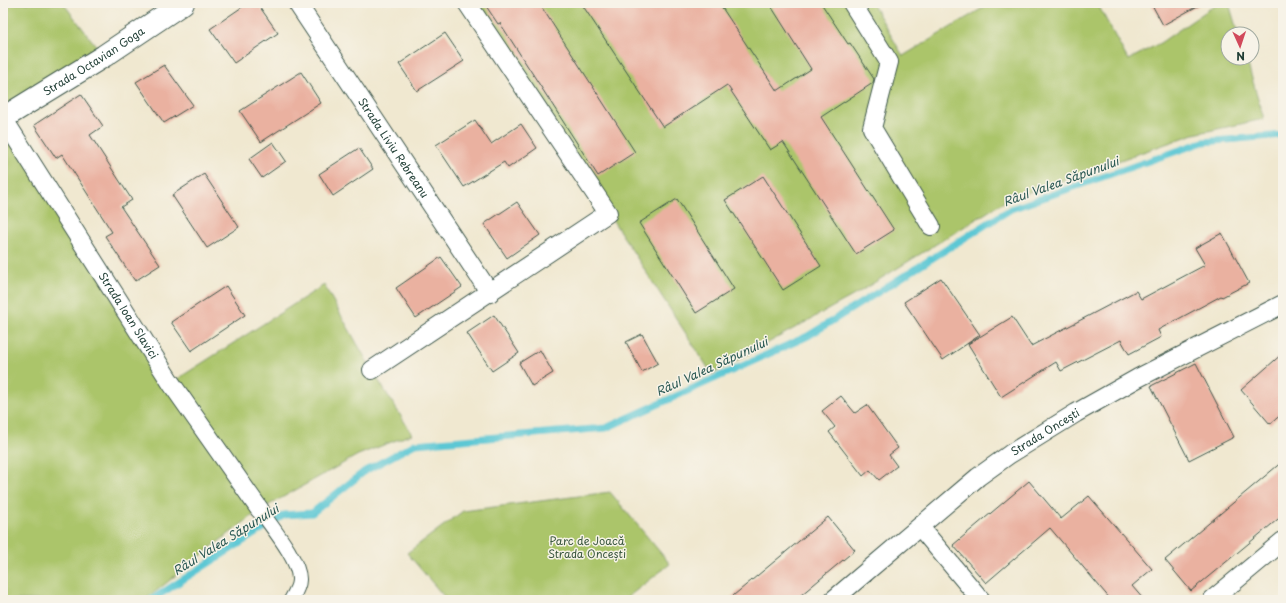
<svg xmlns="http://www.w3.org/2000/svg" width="1286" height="603" viewBox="0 0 1286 603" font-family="'Playpen Sans',sans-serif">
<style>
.green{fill:#abc56b;stroke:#658150}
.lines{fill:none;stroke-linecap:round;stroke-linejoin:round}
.stream{stroke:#5bc7d4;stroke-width:7}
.building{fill:#eab1a0}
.pedestrian-casing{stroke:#3e574b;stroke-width:16}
.minor-casing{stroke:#3e574b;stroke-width:20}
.tertiary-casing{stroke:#3e574b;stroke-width:24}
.pedestrian{stroke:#fff;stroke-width:14}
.minor{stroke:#fff;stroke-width:18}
.tertiary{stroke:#fff;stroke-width:22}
.labels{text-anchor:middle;stroke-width:3;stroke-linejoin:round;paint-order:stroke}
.street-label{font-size:11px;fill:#1f3d34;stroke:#f7f3e8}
.park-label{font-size:11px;fill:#3b583f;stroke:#f7f3e8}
.water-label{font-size:12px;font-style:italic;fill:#2b5954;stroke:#f7f3e8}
</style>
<rect width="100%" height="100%" fill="#f7f3e8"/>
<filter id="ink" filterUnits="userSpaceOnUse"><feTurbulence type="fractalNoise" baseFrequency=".025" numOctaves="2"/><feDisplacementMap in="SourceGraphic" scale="8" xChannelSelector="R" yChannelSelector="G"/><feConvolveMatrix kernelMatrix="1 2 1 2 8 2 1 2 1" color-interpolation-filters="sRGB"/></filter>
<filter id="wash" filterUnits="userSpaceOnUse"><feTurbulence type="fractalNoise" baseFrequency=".012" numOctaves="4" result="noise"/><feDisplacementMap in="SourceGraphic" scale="16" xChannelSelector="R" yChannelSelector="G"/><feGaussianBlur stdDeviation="0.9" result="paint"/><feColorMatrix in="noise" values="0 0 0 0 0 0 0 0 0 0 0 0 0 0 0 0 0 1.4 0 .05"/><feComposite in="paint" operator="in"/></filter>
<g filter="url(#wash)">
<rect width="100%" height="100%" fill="#f0e8d0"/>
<g class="green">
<polygon points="3,3 63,3 104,56 4,118 171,383 324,285 372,370 412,434 358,455 260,510 209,549 145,600 3,600"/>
<polygon points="467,3 872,3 903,56 991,3 1097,3 1128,60 1160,43 1218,3 1229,3 1238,34 1228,34 1228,58 1246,58 1264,119 1194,134 1007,200 856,294 712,374 608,213"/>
<polygon points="610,492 670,564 624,600 447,600 407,553 463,511"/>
</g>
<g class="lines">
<polyline class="stream" points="151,600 284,515 312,513 365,471 415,444 606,428 808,336 1011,209 1203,142 1283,135"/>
</g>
<g id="blocks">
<g class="building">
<polygon points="248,3 257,3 278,33 234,63 210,29"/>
<polygon points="484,3 539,3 635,152 598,176 500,23 498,24"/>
<polygon points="581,3 719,3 777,91 811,69 769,3 821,3 848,44 850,43 874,79 873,83 821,117 894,230 856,254 783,142 770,150 727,85 663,127"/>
<polygon points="1151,3 1203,3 1163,25"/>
<polygon points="445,33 464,61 417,91 399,64"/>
<polygon points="164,65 193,105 164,123 136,82"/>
<polygon points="301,72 321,103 261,142 240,111"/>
<polygon points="81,94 103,126 90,135 132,200 121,207 160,265 135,281 105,236 112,232 62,154 56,158 34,125"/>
<polygon points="475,120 491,144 521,124 537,148 508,168 504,162 464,187 436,145"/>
<polygon points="273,142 286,161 262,178 249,159"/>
<polygon points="359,148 373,169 333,196 319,174"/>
<polygon points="204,174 239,227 207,248 172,195"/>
<polygon points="763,176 821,266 783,290 725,200"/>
<polygon points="677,199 734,289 696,313 639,223"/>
<polygon points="517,202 540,235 507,258 484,224"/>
<polygon points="1222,233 1249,283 1222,297 1221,296 1158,330 1161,337 1129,354 1121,340 1061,371 1056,362 1001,397 968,344 1012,317 1031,346 1136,291 1141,299 1205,265 1195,248"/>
<polygon points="441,257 462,287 416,318 396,288"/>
<polygon points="941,278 980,335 943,360 904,302"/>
<polygon points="226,286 245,315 191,351 171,322"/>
<polygon points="494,315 519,353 492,371 467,333"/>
<polygon points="642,334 658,363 642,372 626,342"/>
<polygon points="540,350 553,373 532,386 519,363"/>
<polygon points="1283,353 1283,413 1270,424 1241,390"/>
<polygon points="1196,363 1234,437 1189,460 1151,386"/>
<polygon points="841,396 855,413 867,405 898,448 889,455 897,466 879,480 870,470 863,476 829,432 835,427 822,411"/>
<polygon points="1283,461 1283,515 1191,591 1165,560"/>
<polygon points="1029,481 1061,519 1089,496 1152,569 1132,586 1144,600 1111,600 1050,528 986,583 953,545"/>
<polygon points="828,517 855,550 795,600 728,600"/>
</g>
</g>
</g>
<g filter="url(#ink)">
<use href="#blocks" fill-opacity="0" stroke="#3e574b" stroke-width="1"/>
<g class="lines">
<defs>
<path id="pedestrian" d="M260 510C271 526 300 561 299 580 299 586 294 595 291 600"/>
<g id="minor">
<path id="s1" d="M297 3 490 293"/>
<polyline points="852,3 889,62 872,128 931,226"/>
<path id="s2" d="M3 118 171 383 260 510"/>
<polyline points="372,370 608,213 467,3"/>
<polyline points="920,527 981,600"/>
<path id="s3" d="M833 600 978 477 1010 454 1076 413 1138 378 1283 304"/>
<polyline points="1212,600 1283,541"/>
</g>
<g id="tertiary">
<path id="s4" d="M3 118 104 56 183 3"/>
</g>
</defs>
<use href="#pedestrian" class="pedestrian-casing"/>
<use href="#minor" class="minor-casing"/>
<use href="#tertiary" class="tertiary-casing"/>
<use href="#pedestrian" class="pedestrian"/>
<use href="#minor" class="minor"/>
<use href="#tertiary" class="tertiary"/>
</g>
</g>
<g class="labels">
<g class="street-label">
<text dy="4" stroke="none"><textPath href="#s4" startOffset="107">Strada Octavian Goga</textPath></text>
<text dy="4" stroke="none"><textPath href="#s1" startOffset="174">Strada Liviu Rebreanu</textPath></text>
<text dy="4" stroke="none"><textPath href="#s2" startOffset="234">Strada Ioan Slavici</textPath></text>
<text dy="4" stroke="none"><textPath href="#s3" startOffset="271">Strada Oncești</textPath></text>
</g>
<g class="park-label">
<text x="587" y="545">Parc de Joacă<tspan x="587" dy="13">Strada Oncești</tspan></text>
</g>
<g class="water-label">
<text transform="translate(1061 182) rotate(-20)" y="4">Râul Valea Săpunului</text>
<text transform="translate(712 367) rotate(-25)" y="4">Râul Valea Săpunului</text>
<text transform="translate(226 540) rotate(-32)" y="4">Râul Valea Săpunului</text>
</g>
</g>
<rect width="1286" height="603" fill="none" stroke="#f7f3e8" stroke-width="16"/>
<g transform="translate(1240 46) rotate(177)"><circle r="19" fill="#f7f3e8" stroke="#a1aaa0"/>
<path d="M0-3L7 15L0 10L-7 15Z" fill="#d1495b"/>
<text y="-6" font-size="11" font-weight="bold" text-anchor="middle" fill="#1f3d34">N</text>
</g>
</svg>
